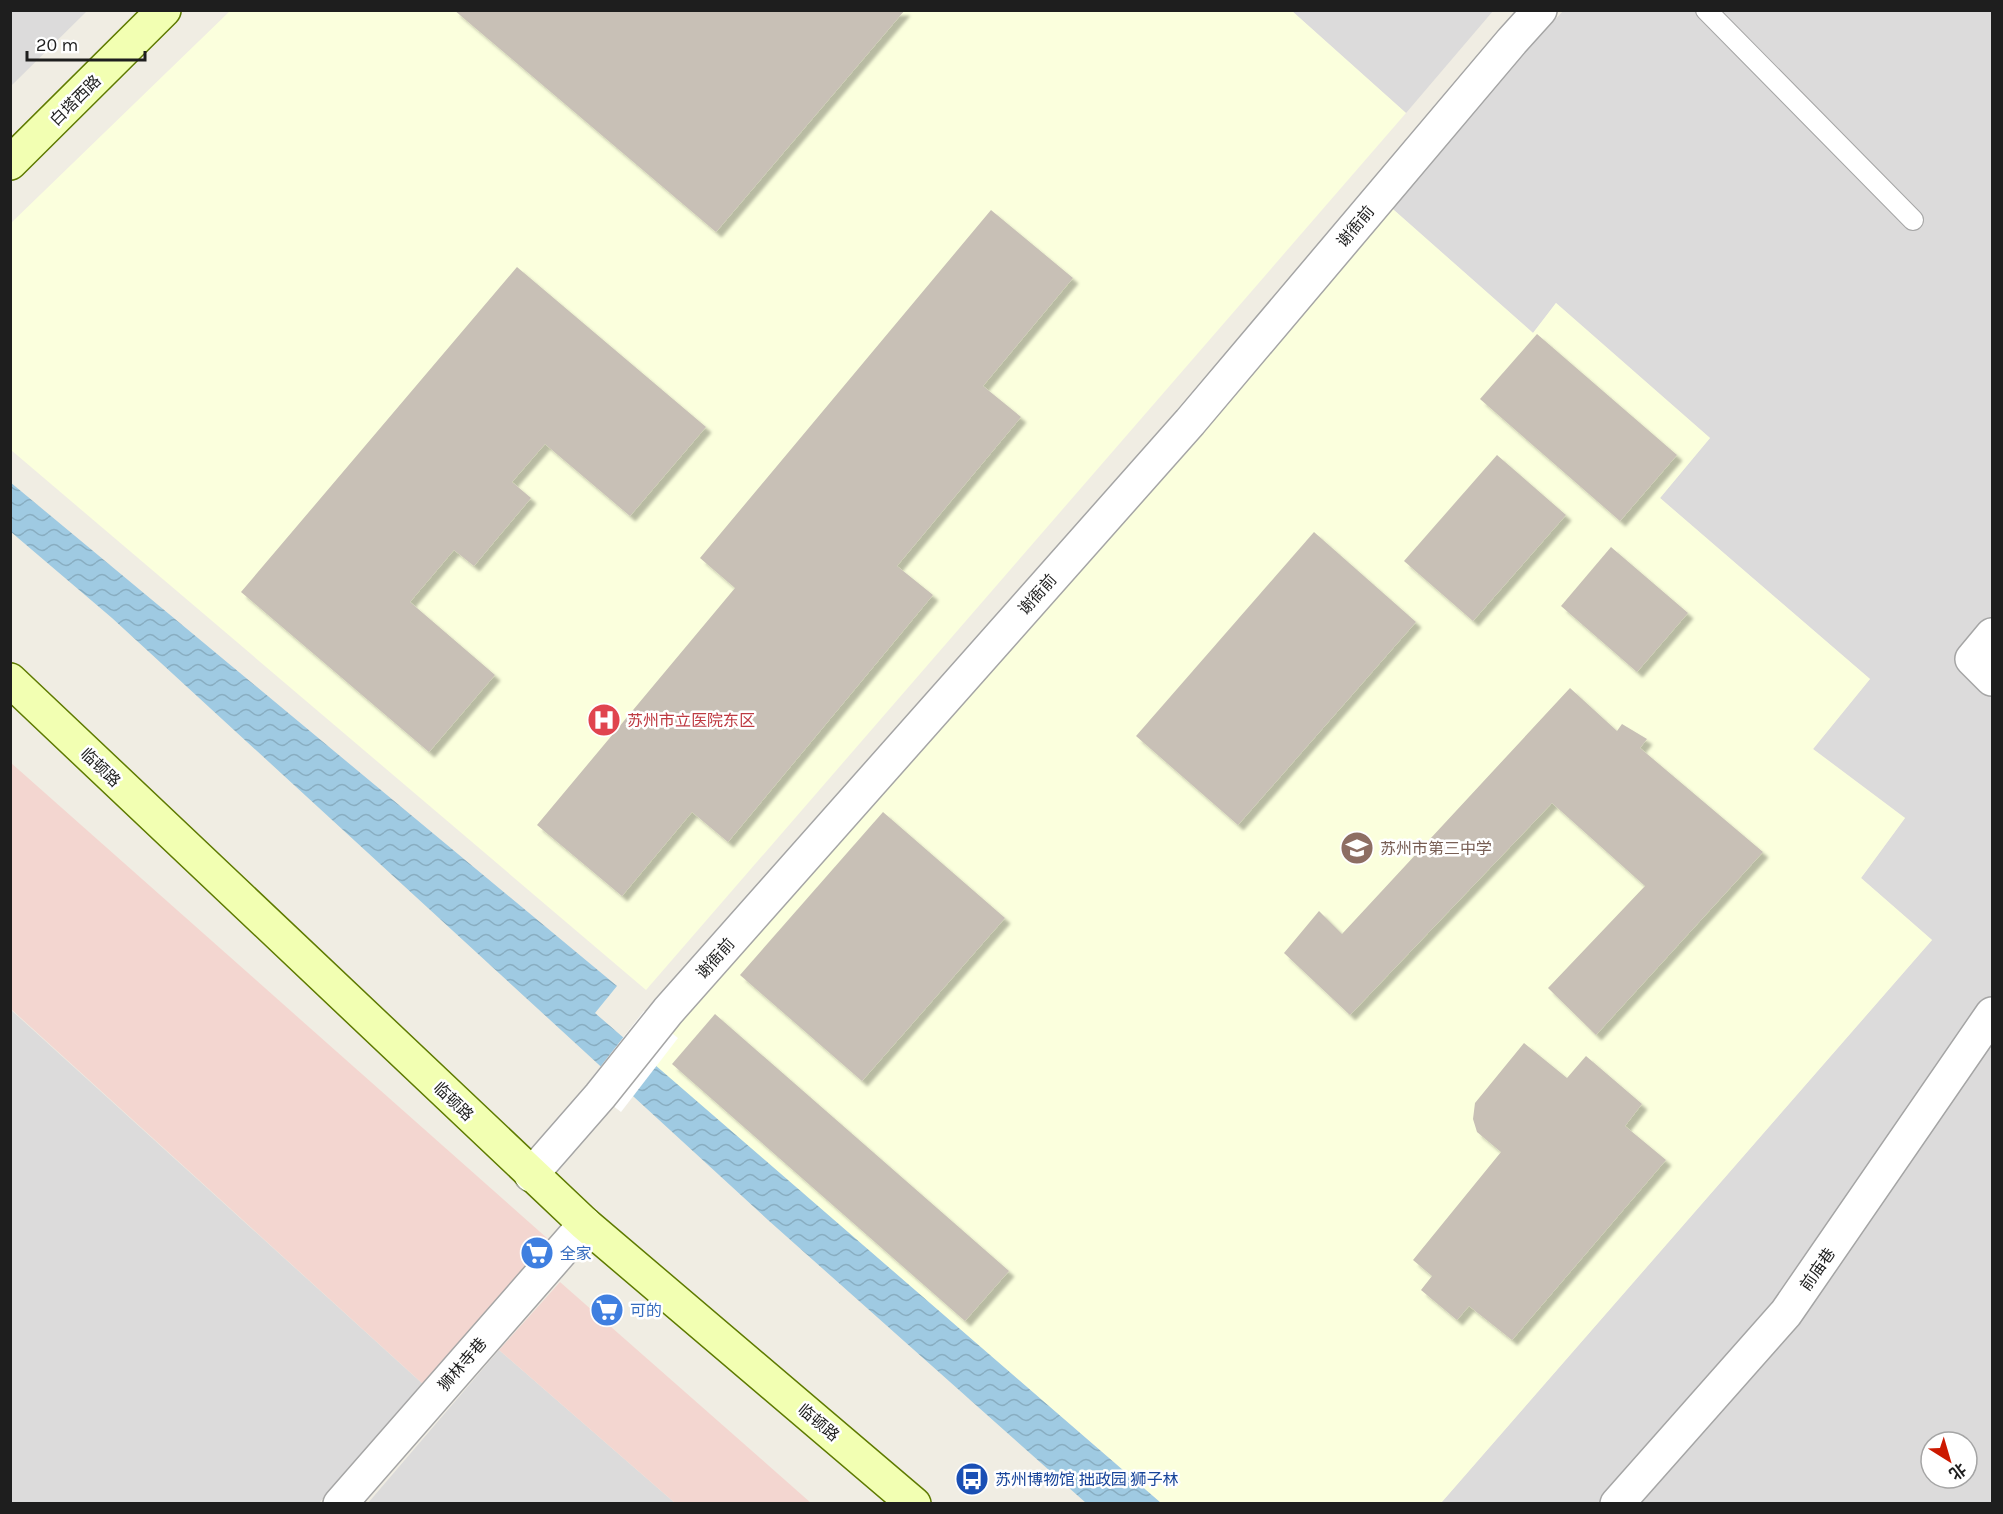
<svg xmlns="http://www.w3.org/2000/svg" width="2003" height="1514" viewBox="0 0 2003 1514" font-family="Karla,'Noto Sans SC',sans-serif">
<style>
.residential{fill:#dcdbdb;fill-rule:evenodd}
.commercial{fill:#f3d6d0}
.education{fill:#fbffdd}
.water{fill:url(#water-waves)}
.pier{fill:#fff}
.building{fill:#c8c0b6;filter:url(#shadow)}
.lines{fill:none;stroke-linecap:round;stroke-linejoin:round}
.service-casing{stroke:#a5a5a5;stroke-width:22}
.minor-casing{stroke:#a5a5a5;stroke-width:36}
.tertiary-casing{stroke:#a5a5a5;stroke-width:36}
.secondary-casing{stroke:#5e7a00;stroke-width:36}
.service{stroke:#fff;stroke-width:20}
.minor{stroke:#fff;stroke-width:33}
.tertiary{stroke:#fff;stroke-width:33}
.secondary{stroke:#f2ffb2;stroke-width:33}
.labels{text-anchor:middle;stroke-width:5;stroke-linejoin:round;paint-order:stroke}
.street-label{font-size:16px;fill:#1e1e1e;stroke:#fff}
.health-label{font-size:16px;fill:#be3a42;stroke:#fff;text-anchor:start}
.education-label{font-size:16px;fill:#785e54;stroke:#fff;text-anchor:start}
.shop-label{font-size:16px;fill:#366cbe;stroke:#fff;text-anchor:start}
.transit-label{font-size:16px;fill:#164399;stroke:#fff;text-anchor:start}
</style>
<defs>
<pattern id="water-waves" width="16" height="10" patternUnits="userSpaceOnUse" patternTransform="scale(1.5)"><rect width="16" height="10" fill="#9fcae2"/><path d="M0 5q4-4 8 0t8 0" fill="none" stroke="#88adc1"/></pattern>
<filter id="shadow"><feDropShadow dx="5.5" dy="5.5" stdDeviation="1.5" flood-color="#0004"/></filter>
</defs>
<rect width="100%" height="100%" fill="#f0ede3"/>
<g class="residential">
<polygon points="11,10 86,10 87,11 11,86"/>
<polygon points="1292,11 1493,11 1406,113"/>
<path d="M1563 11H1992V1503H1441L1932 940 1861 878 1905 818 1813 749 1870 679 1660 498 1710 438 1556 303 1533 333 1386 203ZM1931 1442H1967V1478H1931Z"/>
<polygon points="10,1009 424,1385 319,1503 11,1503"/>
<polygon points="499,1350 675,1503 368,1503"/>
</g>
<g class="commercial">
<polygon points="10,762 548,1239 424,1385 11,1009"/>
<polygon points="560,1282 811,1503 675,1503 499,1350"/>
</g>
<g class="education">
<polygon points="230,11 1292,11 1406,113 646,990 11,450 10,224"/>
<polygon points="1386,203 1533,333 1556,303 1710,438 1660,498 1870,679 1813,749 1905,818 1861,878 1932,940 1441,1503 1161,1503 648,1060"/>
</g>
<polygon class="water" points="10,482 617,986 595,1013 1161,1503 1086,1503 768,1220 112,618 11,532"/>
<polygon class="pier" points="644,1011 678,1038 621,1112 586,1085"/>
<g class="building">
<polygon points="454,10 905,10 716,232"/>
<polygon points="991,210 1073,278 983,386 1021,417 897,566 933,595 728,842 692,812 622,896 537,825 735,588 700,558"/>
<polygon points="517,267 706,427 630,516 545,444 512,482 531,498 474,566 454,550 410,602 495,675 429,752 241,592"/>
<polygon points="1537,334 1677,455 1620,521 1480,399"/>
<polygon points="1497,455 1566,515 1473,621 1404,561"/>
<polygon points="1314,532 1416,622 1238,825 1136,736"/>
<polygon points="1611,547 1688,613 1637,672 1561,606"/>
<polygon points="1570,688 1617,731 1622,724 1647,739 1640,748 1763,852 1596,1035 1548,988 1645,886 1552,803 1350,1015 1284,953 1319,911 1342,934"/>
<polygon points="883,812 1005,918 862,1081 740,975"/>
<polygon points="715,1014 1009,1271 965,1321 672,1064"/>
<polygon points="1524,1043 1567,1078 1586,1056 1642,1104 1625,1126 1666,1160 1512,1340 1469,1306 1457,1320 1421,1290 1432,1276 1413,1260 1501,1152 1477,1132 1473,1119 1475,1103"/>
</g>
<g class="lines">
<defs>
<polyline id="service" points="1706,10 1913,220"/>
<g id="minor">
<polyline points="1992,635 1972,659 1992,679"/>
<polyline points="1617,1504 1786,1313 1992,1014"/>
</g>
<g id="tertiary">
<polyline points="531,1175 600,1096 668,1011 1190,422 1512,41 1540,10"/>
<polyline points="340,1504 585,1224"/>
</g>
<g id="secondary">
<polyline points="10,163 164,10"/>
<polyline points="10,680 585,1224 914,1504"/>
</g>
</defs>
<use href="#service" class="service-casing"/>
<use href="#minor" class="minor-casing"/>
<use href="#tertiary" class="tertiary-casing"/>
<use href="#secondary" class="secondary-casing"/>
<use href="#service" class="service"/>
<use href="#minor" class="minor"/>
<use href="#tertiary" class="tertiary"/>
<use href="#secondary" class="secondary"/>
</g>
<defs>
<symbol id="hospital-disc" viewBox="-11 -11 22 22"><circle r="9.5" fill="#e0444e" stroke="#fff"/><path d="M-5-5h3v3.5h4V-5h3V5h-3V1.5h-4V5h-3Z" fill="#fff"/></symbol>
<symbol id="school-disc" viewBox="-11 -11 22 22"><circle r="9.5" fill="#8d6e63" stroke="#fff"/><path d="M0-5L7-2L0 1L-7-2ZM-4 1L0 2.5L4 1V4Q0 6-4 4Z" fill="#fff"/></symbol>
<symbol id="supermarket-disc" viewBox="-11 -11 22 22"><circle r="9.5" fill="#3f7fe0" stroke="#fff"/><path d="M-6-5.5h2.5l.6 2H6L4.5 2H-2.5L-4.4-4H-6ZM-1.5 3.2a1.3 1.3 0 1 0 .1 0ZM3 3.2a1.3 1.3 0 1 0 .1 0Z" fill="#fff"/></symbol>
<symbol id="bus-disc" viewBox="-11 -11 22 22"><circle r="9.5" fill="#1a4fb4" stroke="#fff"/><path d="M-5-6H5V4H4V6H2V4H-2V6H-4V4H-5ZM-3.5-4V0h7V-4ZM-3.5 1.2v1.5H-2V1.2ZM2 1.2v1.5H3.5V1.2Z" fill="#fff"/></symbol>
</defs>
<g fill-rule="evenodd">
<use href="#hospital-disc" x="585" y="701" width="38" height="38"/>
<use href="#school-disc" x="1338" y="829" width="38" height="38"/>
<use href="#supermarket-disc" x="518" y="1234" width="38" height="38"/>
<use href="#supermarket-disc" x="588" y="1291" width="38" height="38"/>
<use href="#bus-disc" x="953" y="1460" width="38" height="38"/>
</g>
<g class="labels">
<g class="street-label">
<text transform="translate(75 100) rotate(-45)" y="6">白塔西路</text>
<text transform="translate(1355 226) rotate(-50)" y="6">谢衙前</text>
<text transform="translate(1037 594) rotate(-48)" y="6">谢衙前</text>
<text transform="translate(101 767) rotate(44)" y="6">临顿路</text>
<text transform="translate(715 958) rotate(-48)" y="6">谢衙前</text>
<text transform="translate(454 1101) rotate(44)" y="6">临顿路</text>
<text transform="translate(1817 1269) rotate(-55)" y="6">前庙巷</text>
<text transform="translate(462 1364) rotate(-49)" y="6">狮林寺巷</text>
<text transform="translate(819 1422) rotate(40)" y="6">临顿路</text>
</g>
<g class="health-label">
<text x="627" y="726">苏州市立医院东区</text>
</g>
<g class="education-label">
<text x="1380" y="854">苏州市第三中学</text>
</g>
<g class="shop-label">
<text x="560" y="1259">全家</text>
<text x="630" y="1316">可的</text>
</g>
<g class="transit-label">
<text x="995" y="1485">苏州博物馆 拙政园 狮子林</text>
</g>
</g>
<rect width="2003" height="1514" fill="none" stroke="#1e1e1e" stroke-width="24"/>
<g transform="translate(1949 1460) rotate(143)"><circle r="28" fill="#ffffff" stroke="#a5a5a5" stroke-width="1.5"/>
<path d="M0-4.5L10 22L0 15L-10 22Z" fill="#cc1900"/>
<text y="-9" font-size="16" font-weight="bold" text-anchor="middle" fill="#1e1e1e">北</text>
</g>
<path d="M27 51v9h118v-9" fill="none" stroke="#1e1e1e" stroke-width="3"/>
<text x="36" y="51" font-size="18" fill="#1e1e1e" stroke="#ffffff" stroke-width="4.5" paint-order="stroke">20 m</text>
</svg>
